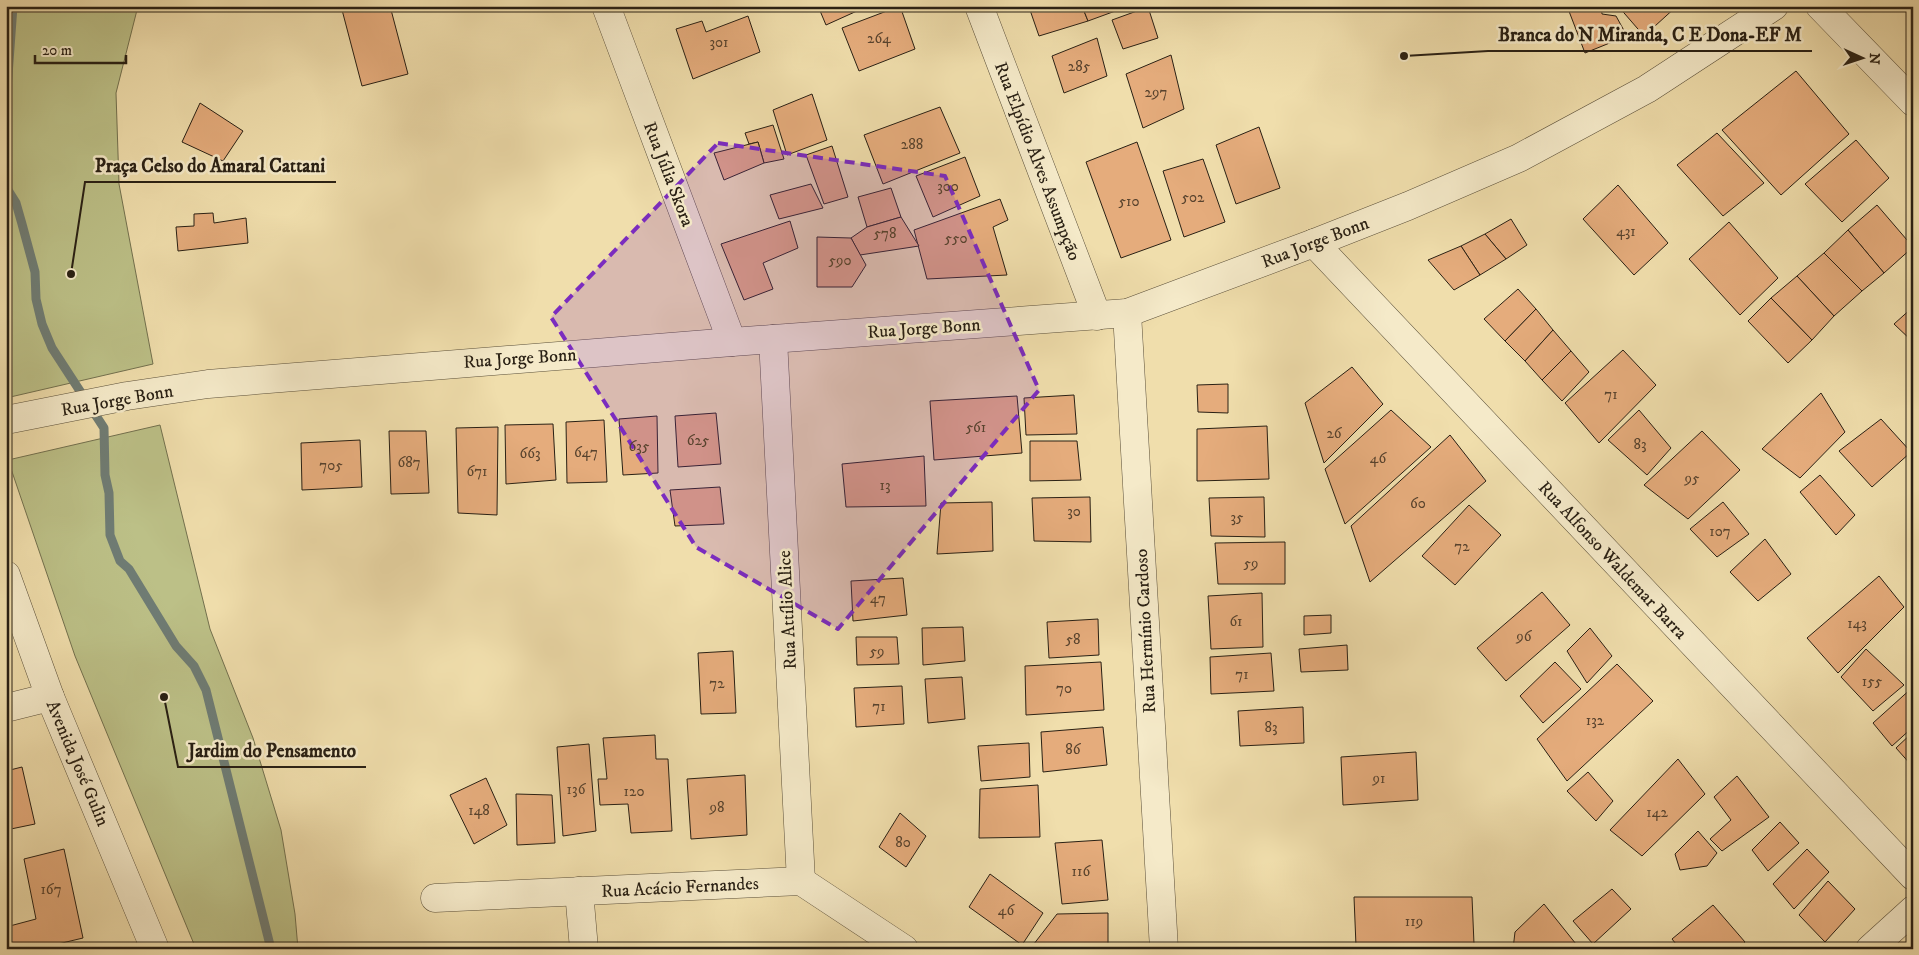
<svg xmlns="http://www.w3.org/2000/svg" width="1919" height="955" viewBox="0 0 1919 955" font-family="'IM FELL DW Pica',serif">
<style>
.green{fill:#bcc087;stroke:#72704e}
.lines{fill:none;stroke-linecap:round;stroke-linejoin:round}
.stream{stroke:#6f7c74;stroke-width:9}
.building{fill:#e5ac7c;stroke:#292014}
.minor-casing{stroke:#5b503a;stroke-width:29}
.minor{stroke:#f5eac9;stroke-width:28}
.marked{fill:#7b2cbf;fill-opacity:0.2;stroke:#7b2cbf;stroke-width:4;stroke-dasharray:10 6;stroke-linejoin:round}
.labels{text-anchor:middle;stroke-width:5;stroke-linejoin:round;paint-order:stroke}
.number-label{font-size:15px;fill:#58432e}
.street-label{font-size:18px;fill:#292014;stroke:#f5eac9}
.leader{fill:none;stroke:#292014;stroke-width:2}
.callout-dot{fill:#292014;stroke:#f5eac9;stroke-width:2}
.callout-label{font-size:19px;text-anchor:middle;font-weight:bold;fill:#292014;stroke:#f5eac9;stroke-width:5;stroke-linejoin:round;paint-order:stroke}
</style>
<rect width="100%" height="100%" fill="#f0deac"/>
<filter id="stains"><feTurbulence type="fractalNoise" baseFrequency=".004" numOctaves="4"/><feColorMatrix values="0 0 0 0 .2 0 0 0 0 .09 0 0 0 0 .02 0 0 0 .5 -.17"/></filter>
<radialGradient id="worn" r=".72"><stop offset=".6" stop-color="#630" stop-opacity="0"/><stop offset="1" stop-color="#630" stop-opacity=".3"/></radialGradient>
<g class="green">
<polygon points="6,6 138,6 116,93 119,184 153,364 6,398"/>
<polygon points="160,425 210,629 253,738 281,830 295,914 298,949 196,949 75,656 8,460"/>
</g>
<g class="lines">
<g class="stream">
<polyline points="6,103 13,6"/>
<polyline points="6,187 16,203 22,224 35,272 36,299 42,324 52,348 104,428 105,475 109,493 110,535 120,561 129,569 176,646 194,666 206,690 271,949"/>
</g>
</g>
<g class="building">
<polygon points="341,6 390,6 408,74 362,86"/>
<polygon points="454,6 486,6 486,8 454,10"/>
<polygon points="818,6 868,6 826,25"/>
<polygon points="900,6 915,49 859,71 842,28"/>
<polygon points="1042,6 1082,6 1088,21 1039,36 1030,10"/>
<polygon points="1082,6 1129,6 1088,21"/>
<polygon points="1567,6 1601,6 1602,14 1616,16 1627,36 1585,53"/>
<polygon points="1618,6 1677,6 1644,36"/>
<polygon points="1148,7 1158,38 1123,49 1112,20"/>
<polygon points="748,16 760,52 693,79 676,29 702,21 706,32"/>
<polygon points="1097,38 1107,76 1064,93 1052,56"/>
<polygon points="1171,55 1184,109 1143,128 1126,74"/>
<polygon points="1796,71 1849,134 1781,195 1722,130"/>
<polygon points="812,94 827,140 787,155 773,110"/>
<polygon points="200,103 243,131 223,161 182,142"/>
<polygon points="940,107 960,153 883,184 864,135"/>
<polygon points="773,125 784,159 764,163 758,142 749,144 745,133"/>
<polygon points="1259,127 1280,188 1236,204 1216,145"/>
<polygon points="1717,133 1764,183 1723,216 1677,165"/>
<polygon points="1856,140 1889,178 1842,222 1805,184"/>
<polygon points="758,142 764,163 724,180 714,153"/>
<polygon points="1137,142 1171,240 1121,258 1086,162"/>
<polygon points="832,146 848,197 824,204 806,155"/>
<polygon points="965,157 980,196 933,217 916,176"/>
<polygon points="1203,159 1225,222 1184,237 1163,171"/>
<polygon points="811,184 823,208 779,219 770,195"/>
<polygon points="1618,185 1668,243 1634,275 1583,219"/>
<polygon points="891,188 901,217 867,227 858,197"/>
<polygon points="1000,199 1008,220 993,227 1007,275 927,279 914,230"/>
<polygon points="1877,205 1913,247 1884,273 1848,230"/>
<polygon points="213,213 214,223 246,218 248,243 178,251 176,227 194,226 194,214"/>
<polygon points="901,217 919,246 860,255 851,238 867,227"/>
<polygon points="1511,219 1527,245 1506,259 1485,234"/>
<polygon points="790,221 798,248 763,263 773,289 744,300 721,244"/>
<polygon points="1729,222 1778,278 1740,315 1689,259"/>
<polygon points="1848,230 1884,273 1862,291 1824,253"/>
<polygon points="1485,234 1506,259 1480,275 1461,246"/>
<polygon points="817,237 851,238 866,265 852,287 817,287"/>
<polygon points="1461,246 1480,275 1454,290 1428,260"/>
<polygon points="1824,253 1862,291 1834,316 1797,276"/>
<polygon points="1797,276 1834,316 1812,340 1771,298"/>
<polygon points="1518,289 1536,309 1505,341 1484,319"/>
<polygon points="1771,298 1812,340 1788,363 1748,321"/>
<polygon points="1913,307 1913,342 1894,324"/>
<polygon points="1536,309 1553,330 1525,361 1505,341"/>
<polygon points="1553,330 1571,351 1542,380 1525,361"/>
<polygon points="1623,350 1656,385 1599,443 1565,403"/>
<polygon points="1571,351 1589,372 1562,401 1542,380"/>
<polygon points="1352,367 1383,404 1324,463 1305,403"/>
<polygon points="1228,384 1228,413 1198,412 1197,385"/>
<polygon points="1821,393 1845,432 1800,478 1762,449"/>
<polygon points="1074,395 1077,434 1026,435 1024,398"/>
<polygon points="1017,396 1022,453 934,460 930,401"/>
<polygon points="1391,410 1431,447 1345,524 1325,469"/>
<polygon points="1639,410 1671,448 1647,475 1608,440"/>
<polygon points="716,413 721,464 678,467 675,416"/>
<polygon points="657,416 658,473 623,475 619,419"/>
<polygon points="1881,419 1911,452 1872,487 1839,451"/>
<polygon points="604,420 607,482 567,483 566,422"/>
<polygon points="553,424 556,480 506,484 505,425"/>
<polygon points="1267,426 1269,479 1197,481 1197,429"/>
<polygon points="498,427 497,515 458,513 456,428"/>
<polygon points="389,431 426,431 429,493 391,494"/>
<polygon points="1702,431 1740,470 1688,519 1644,485"/>
<polygon points="1450,435 1486,481 1370,582 1351,526"/>
<polygon points="360,440 362,487 302,490 301,443"/>
<polygon points="1030,441 1077,441 1081,480 1030,481"/>
<polygon points="924,456 926,506 846,507 842,464"/>
<polygon points="1820,475 1855,515 1836,535 1800,492"/>
<polygon points="720,487 724,524 675,526 670,490"/>
<polygon points="1090,497 1091,542 1034,541 1032,498"/>
<polygon points="1264,497 1265,537 1211,536 1209,498"/>
<polygon points="992,502 993,551 937,554 941,503"/>
<polygon points="1723,502 1749,534 1717,557 1690,529"/>
<polygon points="1469,505 1501,535 1455,585 1422,556"/>
<polygon points="1765,539 1791,574 1758,601 1730,572"/>
<polygon points="1285,542 1285,584 1218,584 1215,543"/>
<polygon points="1879,576 1904,607 1838,673 1807,638"/>
<polygon points="903,578 907,615 853,621 851,581"/>
<polygon points="1542,592 1570,625 1506,681 1477,648"/>
<polygon points="1262,593 1263,647 1211,649 1208,596"/>
<polygon points="1331,615 1331,633 1304,635 1304,616"/>
<polygon points="1098,619 1099,655 1049,658 1047,622"/>
<polygon points="963,627 965,661 923,665 922,628"/>
<polygon points="1590,628 1612,656 1587,683 1567,651"/>
<polygon points="856,637 897,637 899,664 857,665"/>
<polygon points="1347,645 1348,670 1301,672 1299,649"/>
<polygon points="1866,649 1904,685 1873,711 1841,677"/>
<polygon points="733,651 736,713 701,714 698,653"/>
<polygon points="1271,653 1274,691 1211,694 1210,657"/>
<polygon points="1101,662 1104,710 1026,715 1025,666"/>
<polygon points="1555,662 1581,689 1543,723 1520,696"/>
<polygon points="1617,664 1653,701 1567,781 1537,739"/>
<polygon points="962,677 965,719 928,723 925,679"/>
<polygon points="902,686 904,724 856,727 854,688"/>
<polygon points="1913,687 1913,727 1892,746 1873,723"/>
<polygon points="1303,707 1304,743 1240,746 1238,711"/>
<polygon points="1103,727 1107,765 1043,772 1041,732"/>
<polygon points="1913,732 1913,767 1896,748"/>
<polygon points="655,735 656,759 668,759 672,831 631,833 628,804 600,805 598,779 607,779 603,738"/>
<polygon points="1029,743 1030,777 981,781 978,746"/>
<polygon points="589,744 596,831 563,836 557,747"/>
<polygon points="1416,752 1418,800 1343,805 1341,757"/>
<polygon points="1678,759 1705,794 1642,856 1610,830"/>
<polygon points="22,767 35,824 6,830 6,771"/>
<polygon points="1588,772 1613,801 1596,821 1567,791"/>
<polygon points="745,775 747,835 691,839 687,779"/>
<polygon points="1737,776 1769,817 1722,851 1710,839 1731,820 1714,797"/>
<polygon points="486,778 507,825 474,844 450,795"/>
<polygon points="1038,785 1040,837 979,838 980,789"/>
<polygon points="516,794 552,795 555,843 517,845"/>
<polygon points="900,813 926,836 906,867 879,847"/>
<polygon points="1780,822 1799,843 1768,871 1752,850"/>
<polygon points="1698,831 1717,853 1707,866 1680,870 1675,854"/>
<polygon points="1102,840 1108,900 1062,904 1055,843"/>
<polygon points="64,849 83,938 37,949 6,949 6,927 36,919 24,859"/>
<polygon points="1807,849 1829,872 1794,909 1773,884"/>
<polygon points="990,874 1043,913 1022,945 969,907"/>
<polygon points="1828,881 1855,909 1825,942 1799,915"/>
<polygon points="1612,889 1631,909 1593,944 1573,921"/>
<polygon points="1354,897 1472,897 1474,944 1356,946"/>
<polygon points="1544,904 1580,949 1513,949 1515,932"/>
<polygon points="1713,905 1745,942 1738,949 1680,949 1672,939"/>
<polygon points="1108,913 1108,949 1030,949 1057,914"/>
</g>
<g class="lines">
<defs>
<g id="minor">
<polyline points="606,6 732,342"/>
<polyline points="979,6 1097,316"/>
<polyline points="1820,6 1913,102"/>
<polyline points="1314,243 1913,876"/>
<polyline points="1127,313 1164,949"/>
<polyline points="773,339 801,881"/>
<polyline points="6,420 127,396 208,384 732,342 1127,313 1314,243 1408,206 1519,158 1647,89 1774,6"/>
<polyline points="6,575 50,697 155,949"/>
<polyline points="6,708 50,697"/>
<polyline points="579,891 584,949"/>
<polyline points="435,898 801,881 904,949"/>
<polyline points="1870,949 1913,910"/>
</g>
</defs>
<use href="#minor" class="minor-casing"/>
<use href="#minor" class="minor"/>
</g>
<path class="marked" d="M718 143 945 176 1039 390 838 629 696 547 551 317Z"/>
<g class="labels">
<g class="number-label">
<text x="879" y="43">264</text>
<text x="719" y="47">301</text>
<text x="1079" y="71">285</text>
<text x="1156" y="97">297</text>
<text x="912" y="149">288</text>
<text x="948" y="191">300</text>
<text x="1193" y="202">502</text>
<text x="1129" y="206">510</text>
<text x="1626" y="236">431</text>
<text x="885" y="238">578</text>
<text x="956" y="243">550</text>
<text x="840" y="265">590</text>
<text x="1611" y="399">71</text>
<text x="976" y="432">561</text>
<text x="1334" y="438">26</text>
<text x="698" y="445">625</text>
<text x="1640" y="449">83</text>
<text x="639" y="451">635</text>
<text x="586" y="457">647</text>
<text x="530" y="458">663</text>
<text x="1378" y="463">46</text>
<text x="409" y="467">687</text>
<text x="331" y="470">705</text>
<text x="477" y="476">671</text>
<text x="1692" y="483">95</text>
<text x="885" y="490">13</text>
<text x="1418" y="508">60</text>
<text x="1074" y="516">30</text>
<text x="1237" y="522">35</text>
<text x="1720" y="536">107</text>
<text x="1462" y="551">72</text>
<text x="1251" y="568">59</text>
<text x="878" y="603">47</text>
<text x="1236" y="626">61</text>
<text x="1857" y="628">143</text>
<text x="1524" y="641">96</text>
<text x="1073" y="644">58</text>
<text x="877" y="656">59</text>
<text x="1242" y="679">71</text>
<text x="1872" y="686">155</text>
<text x="717" y="688">72</text>
<text x="1064" y="693">70</text>
<text x="879" y="711">71</text>
<text x="1595" y="725">132</text>
<text x="1271" y="732">83</text>
<text x="1073" y="754">86</text>
<text x="1379" y="783">91</text>
<text x="576" y="794">136</text>
<text x="634" y="796">120</text>
<text x="717" y="812">98</text>
<text x="479" y="815">148</text>
<text x="1657" y="817">142</text>
<text x="903" y="847">80</text>
<text x="1081" y="876">116</text>
<text x="51" y="894">167</text>
<text x="1006" y="915">46</text>
<text x="1414" y="926">119</text>
</g>
<g class="street-label">
<text transform="translate(1038 161) rotate(69)" y="6">Rua Elpídio Alves Assumpção</text>
<text transform="translate(669 174) rotate(69)" y="6">Rua Júlia Skora</text>
<text transform="translate(1315 242) rotate(-21)" y="6">Rua Jorge Bonn</text>
<text transform="translate(924 328) rotate(-4)" y="6">Rua Jorge Bonn</text>
<text transform="translate(520 358) rotate(-4)" y="6">Rua Jorge Bonn</text>
<text transform="translate(117 400) rotate(-10)" y="6">Rua Jorge Bonn</text>
<text transform="translate(1613 560) rotate(47)" y="6">Rua Alfonso Waldemar Barra</text>
<text transform="translate(787 610) rotate(-93)" y="6">Rua Attílio Alice</text>
<text transform="translate(1145 631) rotate(-93)" y="6">Rua Hermínio Cardoso</text>
<text transform="translate(78 763) rotate(67)" y="6">Avenida José Gulin</text>
<text transform="translate(680 887) rotate(-3)" y="6">Rua Acácio Fernandes</text>
</g>
</g>
<path class="leader" d="M1404 56L1488 51H1812M71 274L85 182H336M164 697L178 767H366"/>
<g class="callout-dot">
<circle cx="1404" cy="56" r="5"/>
<circle cx="71" cy="274" r="5"/>
<circle cx="164" cy="697" r="5"/>
</g>
<g class="callout-label">
<text x="1650" y="41">Branca do N Miranda, C E Dona-EF M</text>
<text x="210" y="172">Praça Celso do Amaral Cattani</text>
<text x="272" y="757">Jardim do Pensamento</text>
</g>
<rect width="1919" height="955" fill="none" stroke="#f0deac" stroke-width="25"/>
<rect x="8" y="8" width="1904" height="940" fill="none" stroke="#292014" stroke-width="2.5"/>
<rect x="12" y="12" width="1894" height="930" fill="none" stroke="#292014"/>
<g transform="translate(1862 58) rotate(93)" stroke="#f5eac9" stroke-width="4" paint-order="stroke">
<path d="M0-4L9 19L0 12L-9 19Z" fill="#292014"/>
<text y="-8" font-size="14" font-weight="bold" text-anchor="middle" fill="#292014">N</text>
</g>
<path d="M35 55v8h91v-8" fill="none" stroke="#292014" stroke-width="2.5"/>
<text x="42" y="55" font-size="15" fill="#292014" stroke="#f5eac9" stroke-width="4" paint-order="stroke">20 m</text>
<rect width="100%" height="100%" filter="url(#stains)"/>
<rect width="100%" height="100%" fill="url(#worn)"/>
</svg>
